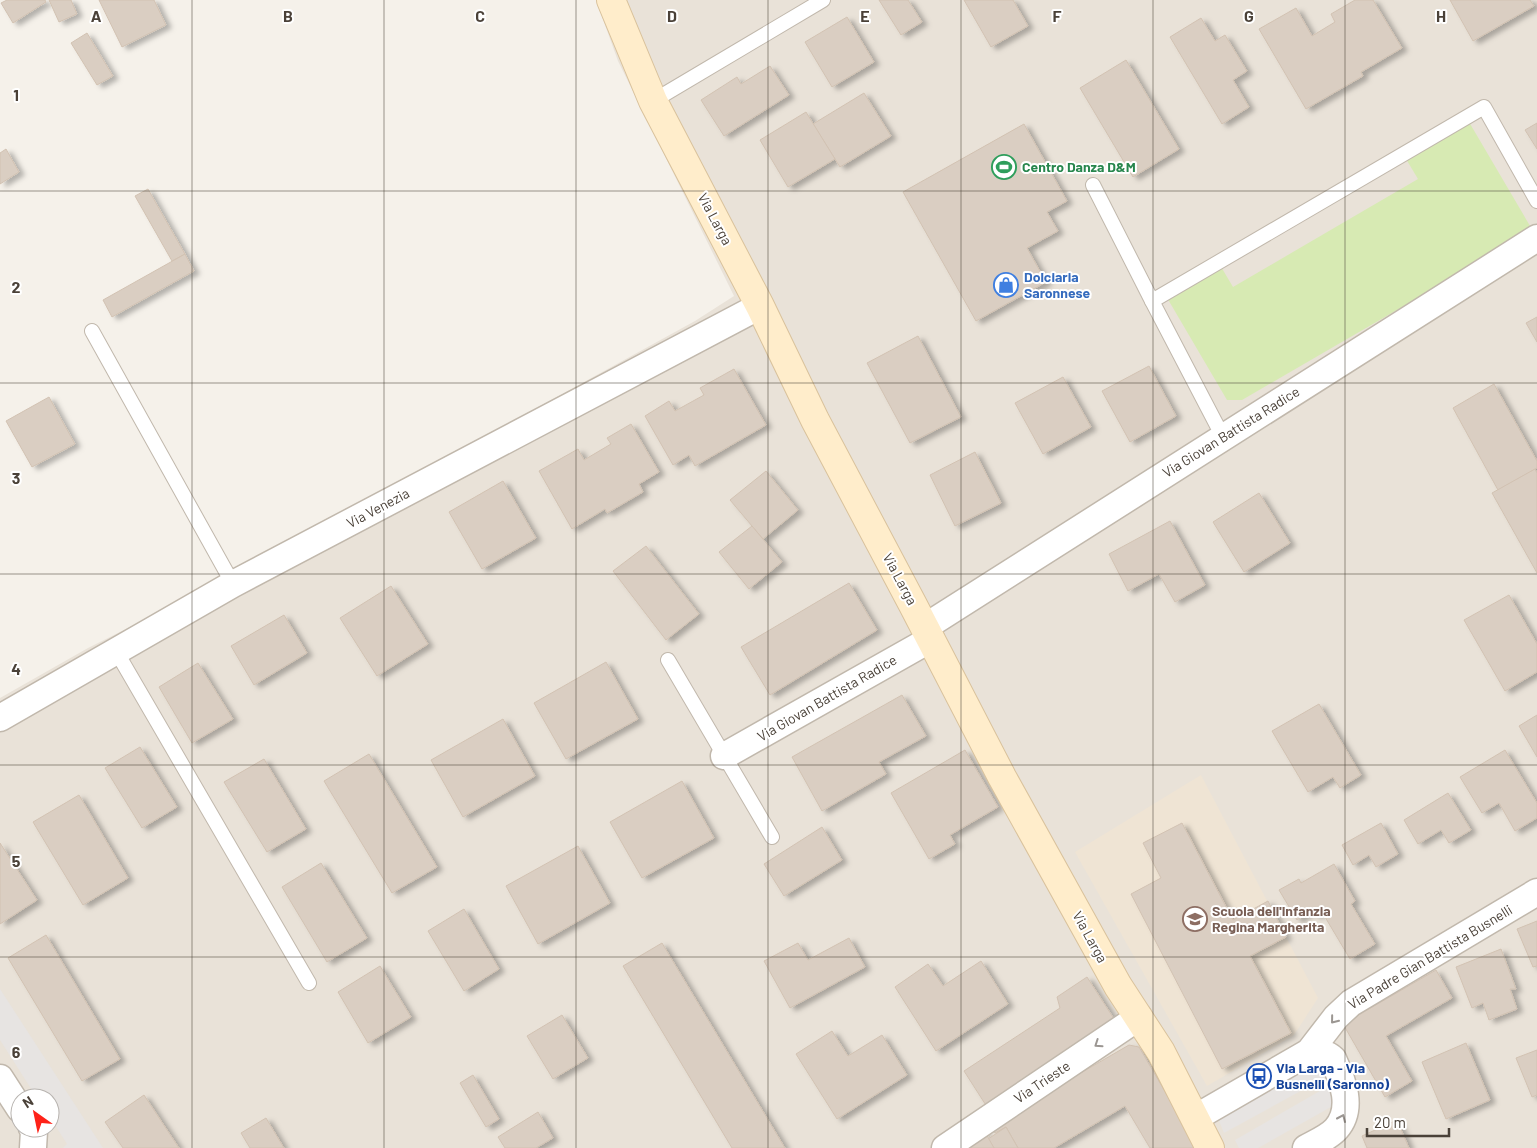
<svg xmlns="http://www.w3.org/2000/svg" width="1537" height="1148" viewBox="0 0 1537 1148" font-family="Barlow,sans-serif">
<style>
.residential{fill:#e9e2d8;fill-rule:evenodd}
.education{fill:#efe4d4}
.green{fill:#d7eab3}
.parking{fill:#e7e4e2}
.building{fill:#dacec2;stroke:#d2c2b2;filter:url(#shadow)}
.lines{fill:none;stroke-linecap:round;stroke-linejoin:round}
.lane-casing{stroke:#c1b8ac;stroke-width:16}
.street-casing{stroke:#c1b8ac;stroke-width:29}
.secondary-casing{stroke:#d9c29c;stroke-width:30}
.lane{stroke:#fff;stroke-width:14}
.street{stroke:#fff;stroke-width:26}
.secondary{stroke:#ffedcb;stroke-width:28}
.oneway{stroke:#9b9692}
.grid{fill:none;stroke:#4a4138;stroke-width:1;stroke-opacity:0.55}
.labels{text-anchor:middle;stroke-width:4;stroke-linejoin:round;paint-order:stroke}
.leisure-label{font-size:14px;font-weight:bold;fill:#27864d;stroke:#fff;text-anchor:start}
.street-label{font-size:14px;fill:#4a4138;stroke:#fff}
.shop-label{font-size:14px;font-weight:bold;fill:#366cbe;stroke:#fff;text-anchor:start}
.education-label{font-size:14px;font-weight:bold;fill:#785e54;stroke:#fff;text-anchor:start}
.transit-label{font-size:14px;font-weight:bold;fill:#164399;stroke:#fff;text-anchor:start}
.grid-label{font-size:16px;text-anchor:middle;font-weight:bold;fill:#4a4138;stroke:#fff;stroke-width:4;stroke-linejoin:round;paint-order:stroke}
</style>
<defs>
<filter id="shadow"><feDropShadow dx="5.5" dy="3" stdDeviation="2.5" flood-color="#0004"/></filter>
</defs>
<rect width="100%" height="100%" fill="#f5f1ea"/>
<path class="residential" d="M596 0H1537V1148H0V698L88 648 224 580 695 321 734 296 618 61ZM20 1098H50V1128H20Z"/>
<polygon class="education" points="1201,775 1318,998 1294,1035 1207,1086 1075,852"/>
<polygon class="green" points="1469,122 1533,231 1242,400 1227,400 1166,296 1220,265 1233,287 1418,179 1406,159"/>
<g class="parking">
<polygon points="0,989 103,1148 63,1148 67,1144 50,1117 50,1098 37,1098 0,1040"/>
<polygon points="1320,1060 1326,1077 1224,1133 1218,1118"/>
<polygon points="1332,1084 1338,1103 1258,1148 1239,1148 1235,1140"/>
</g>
<g class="building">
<polygon points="7,0 45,0 46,2 13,23 1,3"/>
<polygon points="49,0 71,0 77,14 59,22"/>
<polygon points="99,0 154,0 166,25 122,47"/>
<polygon points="879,0 908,0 922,22 901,35"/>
<polygon points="964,0 1013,0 1028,26 991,47"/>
<polygon points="1355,0 1373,0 1402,48 1361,72 1363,76 1306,109 1259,29 1296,8 1312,36 1335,22 1331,14"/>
<polygon points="1450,0 1530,0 1534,6 1473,41"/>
<polygon points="847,17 874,62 832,87 805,42"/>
<polygon points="1201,18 1215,41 1225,35 1247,71 1233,80 1249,107 1222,124 1170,37"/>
<polygon points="87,33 113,76 97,85 71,43"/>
<polygon points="1126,60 1179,149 1133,177 1080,88"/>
<polygon points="770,66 789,95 724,136 701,100 737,77 741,84"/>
<polygon points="864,93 891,136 840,167 813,124"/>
<polygon points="806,112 835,159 788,187 760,140"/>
<polygon points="1537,123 1537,149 1525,130"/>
<polygon points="1024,124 1067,201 1047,212 1058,231 1027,248 1046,282 976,321 903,192"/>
<polygon points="6,149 19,172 0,184 0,153"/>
<polygon points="148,189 185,254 172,261 135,196"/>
<polygon points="185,254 194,271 112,317 103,300"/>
<polygon points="1537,317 1537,342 1526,323"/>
<polygon points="918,336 961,417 910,443 867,363"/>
<polygon points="1149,366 1176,416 1130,442 1102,391"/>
<polygon points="734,369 766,425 695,466 689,455 673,465 645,416 669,401 675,411 704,395 700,388"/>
<polygon points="1063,377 1091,427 1043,454 1015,403"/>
<polygon points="1494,384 1537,461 1537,468 1498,490 1453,408"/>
<polygon points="49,397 75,444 32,467 6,421"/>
<polygon points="631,424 659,472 639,484 643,492 607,513 605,509 572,529 539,471 578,449 584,460 611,444 607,438"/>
<polygon points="975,452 1001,503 955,526 930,475"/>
<polygon points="1535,469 1537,473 1537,573 1492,493"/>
<polygon points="766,471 798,510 763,539 730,500"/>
<polygon points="503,481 536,538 482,569 449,512"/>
<polygon points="1259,493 1290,543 1244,572 1213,522"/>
<polygon points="1170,521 1205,585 1175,602 1159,574 1128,591 1109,554"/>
<polygon points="752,526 782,562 749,589 719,552"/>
<polygon points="646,546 699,614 666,640 613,571"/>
<polygon points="849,583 877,630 770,695 741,647"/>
<polygon points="391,586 428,644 377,676 340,618"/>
<polygon points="1509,595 1537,644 1537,672 1505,691 1464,620"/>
<polygon points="284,615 307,653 254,685 231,646"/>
<polygon points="606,662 638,719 566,759 534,703"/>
<polygon points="198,663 233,719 192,743 159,687"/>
<polygon points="902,695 926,736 879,762 886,774 822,811 792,757"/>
<polygon points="1319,704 1361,775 1340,788 1333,777 1308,792 1272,731"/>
<polygon points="1537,715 1537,757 1519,726"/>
<polygon points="503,719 535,776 463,817 431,760"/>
<polygon points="140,747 177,807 142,828 105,768"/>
<polygon points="965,750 998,807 950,835 955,844 929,859 891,793"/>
<polygon points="1505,750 1537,803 1537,818 1515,831 1499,803 1482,813 1460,777"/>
<polygon points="369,754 437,867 392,893 324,781"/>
<polygon points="264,759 306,829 267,852 224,782"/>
<polygon points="682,781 714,838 642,878 610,822"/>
<polygon points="1448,793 1471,830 1449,843 1441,830 1418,844 1404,820"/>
<polygon points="79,795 128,878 83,905 33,822"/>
<polygon points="1182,823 1233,920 1268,901 1286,937 1250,956 1291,1033 1222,1069 1131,894 1161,878 1143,843"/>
<polygon points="1381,823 1398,854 1376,867 1369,855 1353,865 1342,845"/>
<polygon points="822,827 842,860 784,896 764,864"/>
<polygon points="0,843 37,900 0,924"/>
<polygon points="578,846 610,903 538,944 506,886"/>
<polygon points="321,863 367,938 327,962 282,887"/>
<polygon points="1334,864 1355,901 1351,904 1375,944 1350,959 1322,912 1315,916 1312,910 1297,920 1279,890 1299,879 1301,883"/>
<polygon points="464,909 499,969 464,991 428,931"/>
<polygon points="1537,921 1537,966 1533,967 1517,929"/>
<polygon points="46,935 120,1059 82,1081 8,958"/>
<polygon points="849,938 865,967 790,1008 764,961 798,943 808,960"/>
<polygon points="662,943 785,1148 732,1148 623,966"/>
<polygon points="1501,949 1516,989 1510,989 1517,1009 1489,1020 1483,1003 1472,1008 1456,967"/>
<polygon points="981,961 1008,1004 936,1051 895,987 928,964 943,986"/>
<polygon points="380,966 411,1017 368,1043 338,992"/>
<polygon points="1436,970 1452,998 1386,1036 1412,1081 1385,1097 1343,1024"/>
<polygon points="1087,977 1118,1025 989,1110 964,1071 1060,1008 1057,997"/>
<polygon points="562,1015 588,1058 553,1079 527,1036"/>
<polygon points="832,1031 848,1056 882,1035 907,1075 837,1119 796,1054"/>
<polygon points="1466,1043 1490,1100 1446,1119 1422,1062"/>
<polygon points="1129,1045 1139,1047 1198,1148 1150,1148 1125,1106 1054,1148 1018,1148 1006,1127 995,1133 991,1125"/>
<polygon points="1537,1050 1537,1095 1532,1097 1516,1058"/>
<polygon points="473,1075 499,1119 486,1127 460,1083"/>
<polygon points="144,1095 179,1148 123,1148 105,1122"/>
<polygon points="538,1112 553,1138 536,1148 505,1148 498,1137"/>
<polygon points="266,1118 284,1148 250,1148 241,1133"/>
<polygon points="1397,1120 1409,1148 1367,1148 1362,1136"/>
<polygon points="1006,1127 1018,1148 994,1148 988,1139"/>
<polygon points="985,1132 994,1148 968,1148"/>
</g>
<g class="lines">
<defs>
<g id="lane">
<polyline points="653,101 823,0"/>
<polyline points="1093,185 1152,301"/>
<polyline points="92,331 233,584"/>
<polyline points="1223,437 1152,301 1484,107 1537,201"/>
<polyline points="116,651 309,983"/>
<polyline points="668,660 772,837"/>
</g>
<g id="street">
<polyline points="925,627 1537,238"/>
<polyline points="0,718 233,584 760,306"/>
<polyline points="724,756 931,639"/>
<polyline points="0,1078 20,1109"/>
<polyline points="1195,1118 1309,1052 1336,1017 1351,1003 1537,892"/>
<polyline points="32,1128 34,1131 33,1148"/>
<polyline points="945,1148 1139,1017"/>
<path d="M1306 1148C1315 1143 1329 1137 1336 1129 1354 1109 1343 1081 1333 1059 1326 1052 1318 1052 1309 1052"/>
</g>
<polyline id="secondary" points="611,0 653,101 760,306 815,420 913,605 1002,777 1118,986 1161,1052 1210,1148"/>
</defs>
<use href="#lane" class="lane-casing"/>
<use href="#street" class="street-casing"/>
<use href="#secondary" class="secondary-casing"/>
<use href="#lane" class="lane"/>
<use href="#street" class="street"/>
<use href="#secondary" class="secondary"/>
</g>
<defs><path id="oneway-chevron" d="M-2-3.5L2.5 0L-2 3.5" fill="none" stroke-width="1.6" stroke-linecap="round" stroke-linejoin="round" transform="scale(1.25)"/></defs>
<g class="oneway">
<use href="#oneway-chevron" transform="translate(1334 1020) rotate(129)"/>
<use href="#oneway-chevron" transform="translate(1098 1044) rotate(146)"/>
<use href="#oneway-chevron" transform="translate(1342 1118) rotate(-66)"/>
</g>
<path class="grid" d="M192 0V1148M384 0V1148M576 0V1148M768 0V1148M961 0V1148M1153 0V1148M1345 0V1148M0 191H1537M0 383H1537M0 574H1537M0 765H1537M0 957H1537"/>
<defs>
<symbol id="stadium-ring" viewBox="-11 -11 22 22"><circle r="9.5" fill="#fff" stroke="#2e9e5b" stroke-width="1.5"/><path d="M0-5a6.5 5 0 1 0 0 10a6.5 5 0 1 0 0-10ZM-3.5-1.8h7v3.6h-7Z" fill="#2e9e5b"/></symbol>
<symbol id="shop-ring" viewBox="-11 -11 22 22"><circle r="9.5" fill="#fff" stroke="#3f7fe0" stroke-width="1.5"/><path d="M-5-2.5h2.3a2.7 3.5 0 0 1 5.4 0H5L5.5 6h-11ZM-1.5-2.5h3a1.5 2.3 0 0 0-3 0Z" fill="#3f7fe0"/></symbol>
<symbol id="school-ring" viewBox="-11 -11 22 22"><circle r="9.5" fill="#fff" stroke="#8d6e63" stroke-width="1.5"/><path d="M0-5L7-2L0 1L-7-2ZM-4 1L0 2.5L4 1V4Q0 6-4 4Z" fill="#8d6e63"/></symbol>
<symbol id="bus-ring" viewBox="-11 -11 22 22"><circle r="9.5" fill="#fff" stroke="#1a4fb4" stroke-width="1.5"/><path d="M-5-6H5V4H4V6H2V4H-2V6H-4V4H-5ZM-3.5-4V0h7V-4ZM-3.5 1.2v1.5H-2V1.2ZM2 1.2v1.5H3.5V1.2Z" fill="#1a4fb4"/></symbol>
</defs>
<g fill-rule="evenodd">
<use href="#stadium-ring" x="990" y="153" width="28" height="28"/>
<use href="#shop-ring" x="992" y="271" width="28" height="28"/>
<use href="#school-ring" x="1181" y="905" width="28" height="28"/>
<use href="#bus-ring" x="1245" y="1062" width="28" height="28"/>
</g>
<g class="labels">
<g class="leisure-label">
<text x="1022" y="172">Centro Danza D&amp;M</text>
</g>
<g class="street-label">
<text transform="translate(715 219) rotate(62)" y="5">Via Larga</text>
<text transform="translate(1231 432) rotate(-32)" y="5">Via Giovan Battista Radice</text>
<text transform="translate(378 508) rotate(-28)" y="5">Via Venezia</text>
<text transform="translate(900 579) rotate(62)" y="5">Via Larga</text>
<text transform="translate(827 698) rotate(-30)" y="5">Via Giovan Battista Radice</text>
<text transform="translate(1090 937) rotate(61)" y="5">Via Larga</text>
<text transform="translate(1430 957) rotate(-31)" y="5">Via Padre Gian Battista Busnelli</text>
<text transform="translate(1042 1082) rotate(-34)" y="5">Via Trieste</text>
</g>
<g class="shop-label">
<text x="1024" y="282">Dolciaria<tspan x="1024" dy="16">Saronnese</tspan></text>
</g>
<g class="education-label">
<text x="1212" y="916">Scuola dell'Infanzia<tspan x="1212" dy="16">Regina Margherita</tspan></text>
</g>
<g class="transit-label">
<text x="1276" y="1073">Via Larga - Via<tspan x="1276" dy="16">Busnelli (Saronno)</tspan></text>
</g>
</g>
<g class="grid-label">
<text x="96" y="22">A</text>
<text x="288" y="22">B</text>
<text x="480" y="22">C</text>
<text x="672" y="22">D</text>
<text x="865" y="22">E</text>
<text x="1057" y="22">F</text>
<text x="1249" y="22">G</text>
<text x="1441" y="22">H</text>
<text x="16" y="101">1</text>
<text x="16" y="293">2</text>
<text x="16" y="484">3</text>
<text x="16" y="675">4</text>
<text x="16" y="867">5</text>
<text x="16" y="1058">6</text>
</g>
<g transform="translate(35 1113) rotate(327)"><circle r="24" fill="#ffffff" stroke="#b7b3af"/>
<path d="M0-4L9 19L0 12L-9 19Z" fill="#fe2219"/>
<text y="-8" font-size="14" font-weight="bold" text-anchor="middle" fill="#4a4138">N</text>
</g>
<path d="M1367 1128v8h82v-8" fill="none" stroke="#4a4138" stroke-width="2.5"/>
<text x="1374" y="1128" font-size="15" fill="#4a4138" stroke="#ffffff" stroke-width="4" paint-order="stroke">20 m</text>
</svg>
